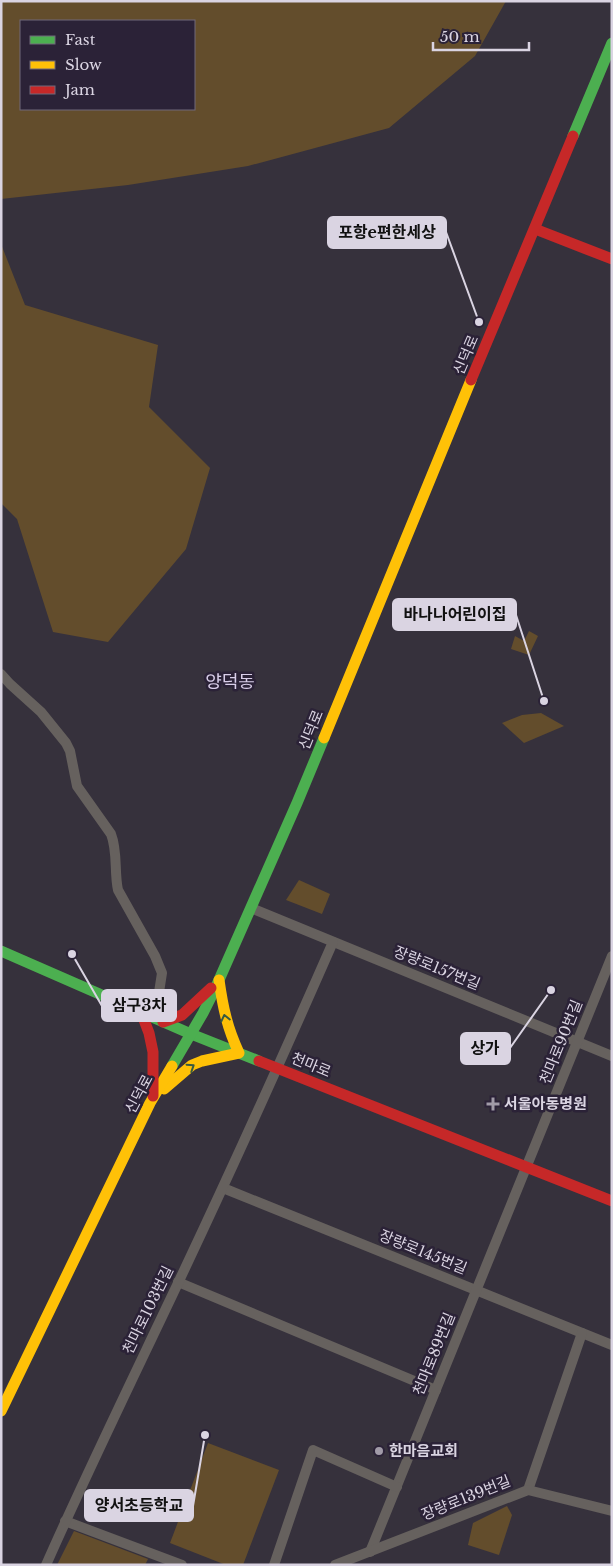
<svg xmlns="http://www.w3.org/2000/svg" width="613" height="1566" viewBox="0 0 613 1566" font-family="'Libre Baskerville','Noto Sans KR',serif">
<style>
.green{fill:#634d2c;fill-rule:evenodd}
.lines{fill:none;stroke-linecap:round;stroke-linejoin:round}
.street{stroke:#66615e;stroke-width:10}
.fast{stroke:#4caf50;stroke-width:11}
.slow{stroke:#ffc107;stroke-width:11}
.jam{stroke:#c62828;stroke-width:11}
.oneway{stroke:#385a41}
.poi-dot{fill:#a19ba8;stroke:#2b2237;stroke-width:2}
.labels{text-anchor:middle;stroke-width:5;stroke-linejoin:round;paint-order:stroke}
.street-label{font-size:15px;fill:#dad4e2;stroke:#2b2237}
.poi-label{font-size:15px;font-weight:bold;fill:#dad4e2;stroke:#2b2237;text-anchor:start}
.quarter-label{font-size:18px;fill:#d9cee9;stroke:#2b2237}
.leader{fill:none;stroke:#dad4e2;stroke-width:2}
.callout-dot{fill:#dad4e2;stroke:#2b2237;stroke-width:2}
.callout{fill:#dad4e2;stroke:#dad4e2;stroke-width:2}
.callout-label{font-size:16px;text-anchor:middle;font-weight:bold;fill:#111}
</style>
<rect width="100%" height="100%" fill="#36313c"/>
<g class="green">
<path d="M1 1H506L475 56 389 128 248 166 128 185 1 199ZM194 21V109H21V21Z"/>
<polygon points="1,244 25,305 158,345 149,407 210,468 186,549 108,642 53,632 17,519 1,503"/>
<polygon points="529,631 538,636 529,655 511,649 515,636 524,641"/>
<polygon points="541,713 564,726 524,743 502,723 522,715"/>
<polygon points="299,880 330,894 322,914 286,900"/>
<polygon points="208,1443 279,1470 243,1565 226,1565 170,1543"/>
<polygon points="507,1506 512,1515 499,1555 468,1545 473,1523"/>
<polygon points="74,1531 148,1559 145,1565 57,1565"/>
</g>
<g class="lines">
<g class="street">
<path d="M1 674 10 684 41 712 66 743 70 751 77 786 111 834C118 852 114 872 118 890L155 956 162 973 155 1018"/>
<polyline points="251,908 612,1056"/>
<polyline points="223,1188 612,1345"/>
<polyline points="178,1282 436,1390"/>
<polyline points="528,1490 582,1333"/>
<polyline points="65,1521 182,1565"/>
<polyline points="370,1552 612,956"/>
<path d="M46 1565C88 1470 134 1376 179 1281 232 1169 283 1056 333 942"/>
<polyline points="274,1565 313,1450 397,1487"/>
<polyline points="335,1565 528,1490 612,1511"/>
</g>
<g class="fast">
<polyline points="573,136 612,43"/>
<polyline points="1,951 191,1034 259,1061"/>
<polyline points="172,1066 203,1013 215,989 297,803 324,738"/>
</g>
<g class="slow">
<polyline points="324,738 471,380"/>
<path d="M164 1089 192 1065 202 1061 239 1053C227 1027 223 1008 219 980"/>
<polyline points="1,1411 150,1103 172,1066"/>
</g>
<g class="jam">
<polyline points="535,229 612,259"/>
<polyline points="471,380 573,136"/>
<polyline points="141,1012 149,1033 153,1052 153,1096"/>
<polyline points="163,1022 182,1015 211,988"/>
<polyline points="259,1061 612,1201"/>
</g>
</g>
<defs><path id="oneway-chevron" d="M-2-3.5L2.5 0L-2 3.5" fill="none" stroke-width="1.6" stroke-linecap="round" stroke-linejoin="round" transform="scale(1.25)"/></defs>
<g class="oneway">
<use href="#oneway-chevron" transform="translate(225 1018) rotate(-103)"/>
<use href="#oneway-chevron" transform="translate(191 1067) rotate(-33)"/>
</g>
<g class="poi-dot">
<path d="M490.5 1096.5h5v5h5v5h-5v5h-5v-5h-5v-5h5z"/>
<circle cx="379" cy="1451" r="5"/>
</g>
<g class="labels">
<g class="street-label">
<text transform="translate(466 355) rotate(-67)" y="5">신덕로</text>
<text transform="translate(311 730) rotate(-68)" y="5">신덕로</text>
<text transform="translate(437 968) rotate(22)" y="5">장량로157번길</text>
<text transform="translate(561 1042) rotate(-68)" y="5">천마로90번길</text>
<text transform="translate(311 1065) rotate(22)" y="5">천마로</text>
<text transform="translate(139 1094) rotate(-62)" y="5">신덕로</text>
<text transform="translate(423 1252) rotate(22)" y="5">장량로145번길</text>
<text transform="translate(148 1310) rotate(-64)" y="5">천마로103번길</text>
<text transform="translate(434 1354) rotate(-68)" y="5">천마로89번길</text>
<text transform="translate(466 1498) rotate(-22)" y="5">장량로139번길</text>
</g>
<g class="poi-label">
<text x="504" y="1109">서울아동병원</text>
<text x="389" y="1456">한마음교회</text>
</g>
<g class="quarter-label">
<text x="230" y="688">양덕동</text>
</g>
</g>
<path class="leader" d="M479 322L446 232M544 701L516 615M72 954L102 1006M551 990L510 1048M205 1435L193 1506"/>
<g class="callout-dot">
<circle cx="479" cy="322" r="5"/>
<circle cx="544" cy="701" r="5"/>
<circle cx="72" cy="954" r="5"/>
<circle cx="551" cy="990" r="5"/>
<circle cx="205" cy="1435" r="5"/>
</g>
<g class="callout">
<rect x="328" y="217" width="118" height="31" rx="5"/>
<rect x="393" y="599" width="123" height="31" rx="5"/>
<rect x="102" y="990" width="74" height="31" rx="5"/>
<rect x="461" y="1033" width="49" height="31" rx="5"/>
<rect x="85" y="1490" width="108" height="31" rx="5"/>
</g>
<g class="callout-label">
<text x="387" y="238">포항e편한세상</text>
<text x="455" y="620">바나나어린이집</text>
<text x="139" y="1011">삼구3차</text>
<text x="485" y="1054">상가</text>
<text x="139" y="1511">양서초등학교</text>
</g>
<rect width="613" height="1566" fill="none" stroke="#dad4e2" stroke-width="5"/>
<rect x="20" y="20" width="175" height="90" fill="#2b2237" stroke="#71697b"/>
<rect x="30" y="36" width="25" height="8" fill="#4caf50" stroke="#71697b"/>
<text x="65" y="45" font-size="15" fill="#dad4e2">Fast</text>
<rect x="30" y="61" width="25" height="8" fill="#ffc107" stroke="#71697b"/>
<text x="65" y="70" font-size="15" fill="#dad4e2">Slow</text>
<rect x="30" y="86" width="25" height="8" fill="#c62828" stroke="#71697b"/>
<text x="65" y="95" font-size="15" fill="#dad4e2">Jam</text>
<path d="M433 42v8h96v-8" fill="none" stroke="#dad4e2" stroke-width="2.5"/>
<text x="440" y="42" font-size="15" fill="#dad4e2" stroke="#2b2237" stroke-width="4" paint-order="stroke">50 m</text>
</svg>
